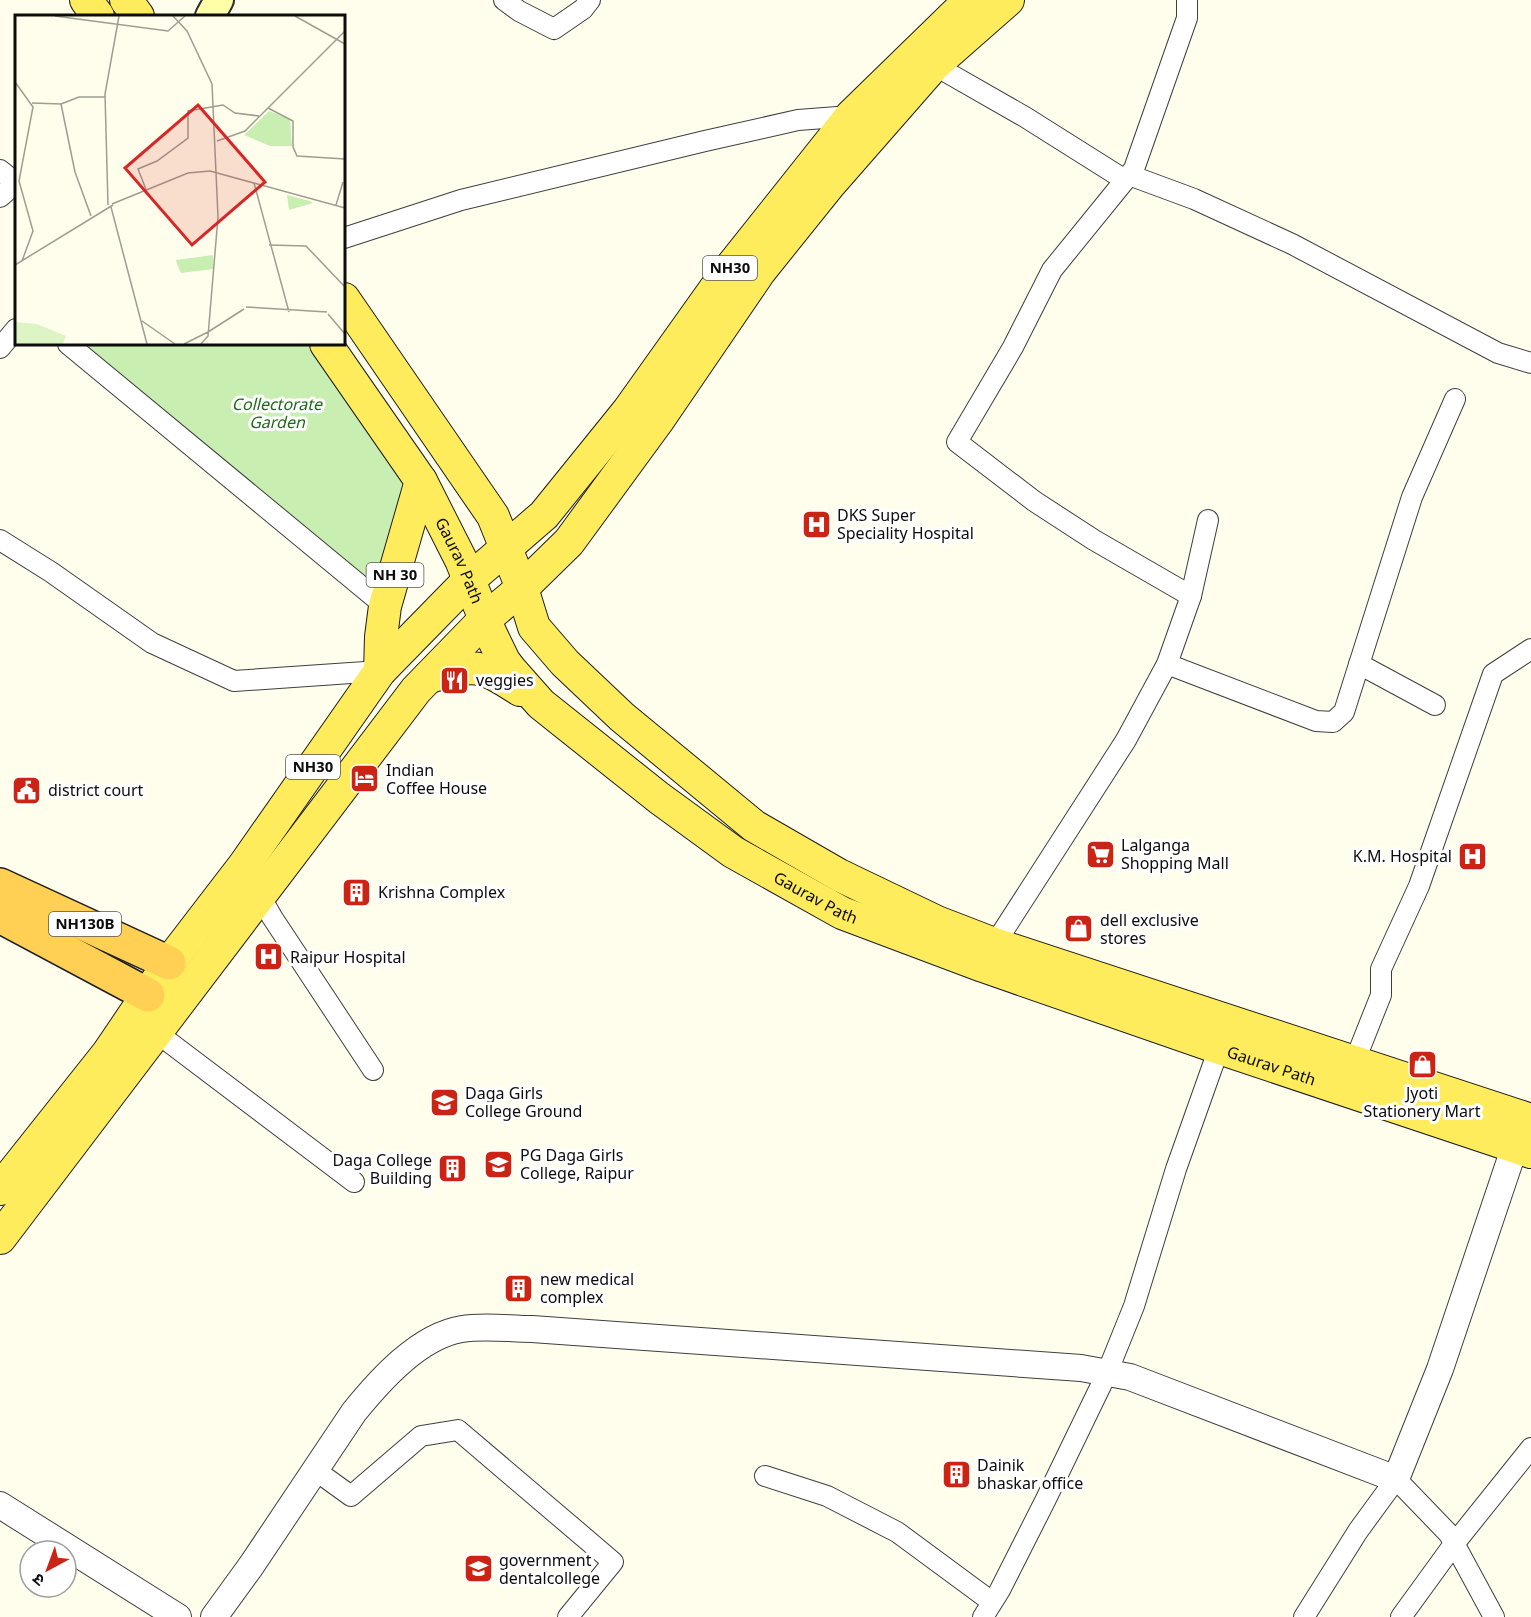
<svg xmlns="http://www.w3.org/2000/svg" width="1531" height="1617" viewBox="0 0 1531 1617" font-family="Georgia,'Noto Sans Devanagari',serif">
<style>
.green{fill:#c9eeb1}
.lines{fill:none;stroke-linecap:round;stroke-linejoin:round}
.minor-casing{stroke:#3f3f3f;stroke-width:22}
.tertiary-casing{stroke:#3f3f3f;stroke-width:28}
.secondary-casing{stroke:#2e2e2e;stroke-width:32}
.primary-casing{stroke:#1d1d1d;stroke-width:34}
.trunk-casing{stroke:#1d1d1d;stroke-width:36}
.minor{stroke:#fff;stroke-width:20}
.tertiary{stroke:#fff;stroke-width:26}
.secondary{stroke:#feffa7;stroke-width:28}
.primary{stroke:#ffec5c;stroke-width:32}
.trunk{stroke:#ffd053;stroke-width:33}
.labels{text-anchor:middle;stroke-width:6;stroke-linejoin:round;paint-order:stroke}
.shield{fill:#fff;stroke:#555;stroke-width:1.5}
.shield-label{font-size:15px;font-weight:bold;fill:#0c0c0c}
.park-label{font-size:16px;font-style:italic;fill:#1d6b16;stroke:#fff}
.poi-label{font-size:16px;fill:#0c0c0c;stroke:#fff;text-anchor:start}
.street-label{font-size:16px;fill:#0c0c0c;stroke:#fff}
.inset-road{fill:none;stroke:#9e9d92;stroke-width:1.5}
.view{fill:#d62828;fill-opacity:0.15;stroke:#d62828;stroke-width:3}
.inset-edge{fill:none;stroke:#0c0c0c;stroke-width:3}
</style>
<rect width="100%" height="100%" fill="#fffeec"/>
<polygon class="green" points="84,344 313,344 407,475 375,586"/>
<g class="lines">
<defs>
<g id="minor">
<polyline points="504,0 519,11 554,29 583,9 590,0"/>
<polyline points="1187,0 1187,18 1134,169 1052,270 1013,347 957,442 1034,501 1094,540 1191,596"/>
<polyline points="934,65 1025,117 1125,180"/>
<polyline points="0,170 16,183"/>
<polyline points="1129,175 1194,199 1292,244 1498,353 1531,363"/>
<polyline points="0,197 16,183"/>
<polyline points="344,238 461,200 705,141 798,120 851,116"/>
<polyline points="68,344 385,606"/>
<polyline points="0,348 16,329"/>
<polyline points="0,540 51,572 152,643 234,681 380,671"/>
<polyline points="1167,664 1316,721 1333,722 1344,712 1412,497 1455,399"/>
<polyline points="1359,664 1435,705"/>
<polyline points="260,896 272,917 373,1070"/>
<polyline points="989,953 1126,740 1167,664 1191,596 1208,520"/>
<polyline points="157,1033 354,1182"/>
<polyline points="1354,1063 1381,995 1381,969 1419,886 1493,674 1531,649"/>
<polyline points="315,1470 351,1496 421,1436 458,1430 613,1562 568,1617"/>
<polyline points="765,1476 827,1496 897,1532 992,1602"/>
<polyline points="983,1617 1000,1590 1046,1499 1107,1373 1134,1306 1176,1169 1219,1048"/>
<polyline points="1304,1617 1358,1531 1396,1479 1449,1534 1494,1617"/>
<polyline points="1401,1617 1454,1544 1531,1448"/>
</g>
<g id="tertiary">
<polyline points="0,1505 178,1617"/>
<path d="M214 1617 251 1566 354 1412C380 1380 419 1336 462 1329 484 1325 510 1329 532 1329L1081 1368 1130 1377 1396 1479 1440 1369 1521 1128"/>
</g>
<polyline id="secondary" points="210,16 219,0"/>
<g id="primary">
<polyline points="86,0 98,16"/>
<polyline points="126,0 138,16"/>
<polyline points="344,299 493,516 522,588 534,627 565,663 622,717 754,826 839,875 937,922 994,944 1531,1120"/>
<path id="s1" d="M326 344 421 481 461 560 490 632 504 661 510 669 541 704 659 798 733 852 842 913 983 966 1219 1048 1531 1152"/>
<polyline points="380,671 381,637 385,606 421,481"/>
<path d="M429 677C476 664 478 663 520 690"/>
<polyline points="0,1189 108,1053 169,963 245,864 380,671 469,580 544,515 628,411 727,272 851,116 970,0"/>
<polyline points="0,1238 416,690 485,619 522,588 569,542 659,419 760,271 829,185 934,65 1008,0"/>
</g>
<g id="trunk">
<polyline points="0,885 169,963"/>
<polyline points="0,916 148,995"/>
</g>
</defs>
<use href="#minor" class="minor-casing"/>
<use href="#tertiary" class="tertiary-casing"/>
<use href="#secondary" class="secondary-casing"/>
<use href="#primary" class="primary-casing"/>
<use href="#trunk" class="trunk-casing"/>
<use href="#minor" class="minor"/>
<use href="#tertiary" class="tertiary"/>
<use href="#secondary" class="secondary"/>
<use href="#primary" class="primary"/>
<use href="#trunk" class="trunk"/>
</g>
<defs>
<symbol id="hospital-square" viewBox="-11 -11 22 22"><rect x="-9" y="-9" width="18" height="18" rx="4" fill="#cb2415" stroke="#fff"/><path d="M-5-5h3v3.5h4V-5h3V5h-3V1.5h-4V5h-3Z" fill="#fff"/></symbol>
<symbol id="restaurant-square" viewBox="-11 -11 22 22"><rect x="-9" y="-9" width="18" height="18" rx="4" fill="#cb2415" stroke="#fff"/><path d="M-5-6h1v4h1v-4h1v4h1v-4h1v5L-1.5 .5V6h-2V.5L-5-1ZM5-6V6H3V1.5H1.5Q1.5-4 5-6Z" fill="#fff"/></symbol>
<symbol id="hotel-square" viewBox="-11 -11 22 22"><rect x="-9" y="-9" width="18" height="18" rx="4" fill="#cb2415" stroke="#fff"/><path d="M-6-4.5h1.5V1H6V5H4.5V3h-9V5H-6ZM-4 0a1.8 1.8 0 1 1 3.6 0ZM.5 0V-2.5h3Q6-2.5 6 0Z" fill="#fff"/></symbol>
<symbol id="civic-square" viewBox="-11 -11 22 22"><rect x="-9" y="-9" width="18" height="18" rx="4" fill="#cb2415" stroke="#fff"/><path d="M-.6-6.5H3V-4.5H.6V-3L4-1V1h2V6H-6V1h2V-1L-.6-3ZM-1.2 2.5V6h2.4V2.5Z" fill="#fff"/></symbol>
<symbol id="supermarket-square" viewBox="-11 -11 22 22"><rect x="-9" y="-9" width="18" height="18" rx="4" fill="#cb2415" stroke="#fff"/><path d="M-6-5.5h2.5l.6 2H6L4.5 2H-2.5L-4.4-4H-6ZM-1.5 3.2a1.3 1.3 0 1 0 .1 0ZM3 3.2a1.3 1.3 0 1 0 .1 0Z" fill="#fff"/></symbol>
<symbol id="building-square" viewBox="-11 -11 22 22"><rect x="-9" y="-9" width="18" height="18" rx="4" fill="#cb2415" stroke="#fff"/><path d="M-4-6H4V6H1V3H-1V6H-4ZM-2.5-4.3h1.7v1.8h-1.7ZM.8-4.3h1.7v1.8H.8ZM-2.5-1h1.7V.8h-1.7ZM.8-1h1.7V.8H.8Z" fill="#fff"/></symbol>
<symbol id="shop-square" viewBox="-11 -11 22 22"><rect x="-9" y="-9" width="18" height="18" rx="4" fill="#cb2415" stroke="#fff"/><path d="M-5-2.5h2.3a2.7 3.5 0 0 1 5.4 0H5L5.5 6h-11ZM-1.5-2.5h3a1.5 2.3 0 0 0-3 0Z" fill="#fff"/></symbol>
<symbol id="university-square" viewBox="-11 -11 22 22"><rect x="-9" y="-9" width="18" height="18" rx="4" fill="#cb2415" stroke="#fff"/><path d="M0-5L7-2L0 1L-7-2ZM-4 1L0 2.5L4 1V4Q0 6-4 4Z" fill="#fff"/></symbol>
</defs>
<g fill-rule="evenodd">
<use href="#hospital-square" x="800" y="508" width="33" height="33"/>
<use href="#restaurant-square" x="438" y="664" width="33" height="33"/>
<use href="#hotel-square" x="348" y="762" width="33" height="33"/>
<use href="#civic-square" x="10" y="774" width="33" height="33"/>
<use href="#supermarket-square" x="1084" y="838" width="33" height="33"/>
<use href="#hospital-square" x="1456" y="840" width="33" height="33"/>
<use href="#building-square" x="340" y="876" width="33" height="33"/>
<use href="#shop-square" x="1062" y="912" width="33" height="33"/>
<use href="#hospital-square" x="252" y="940" width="33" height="33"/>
<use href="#shop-square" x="1406" y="1048" width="33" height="33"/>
<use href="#university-square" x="428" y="1086" width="33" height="33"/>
<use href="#university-square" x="482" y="1148" width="33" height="33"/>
<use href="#building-square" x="436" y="1152" width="33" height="33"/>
<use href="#building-square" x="502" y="1272" width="33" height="33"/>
<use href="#building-square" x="940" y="1458" width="33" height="33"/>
<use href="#university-square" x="462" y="1552" width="33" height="33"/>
</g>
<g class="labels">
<g class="shield">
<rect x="703" y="256" width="54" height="24" rx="4.5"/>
<rect x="366.5" y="563" width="57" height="24" rx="4.5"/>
<rect x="286" y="755" width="54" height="24" rx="4.5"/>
<rect x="49" y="912" width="72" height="24" rx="4.5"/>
</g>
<g class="shield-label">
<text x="730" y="273">NH30</text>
<text x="395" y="580">NH 30</text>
<text x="313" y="772">NH30</text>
<text x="85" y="929">NH130B</text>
</g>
<g class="park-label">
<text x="277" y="410">Collectorate<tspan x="277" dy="18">Garden</tspan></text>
</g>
<g class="poi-label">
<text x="837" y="521">DKS Super<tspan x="837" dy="18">Speciality Hospital</tspan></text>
<text x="476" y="686">veggies</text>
<text x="386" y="776">Indian<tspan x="386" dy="18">Coffee House</tspan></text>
<text x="48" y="796">district court</text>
<text x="1121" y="851">Lalganga<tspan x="1121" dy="18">Shopping Mall</tspan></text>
<text x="1452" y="862" text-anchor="end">K.M. Hospital</text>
<text x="378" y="898">Krishna Complex</text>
<text x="1100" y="926">dell exclusive<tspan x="1100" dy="18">stores</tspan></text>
<text x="290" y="963">Raipur Hospital</text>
<text x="465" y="1099">Daga Girls<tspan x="465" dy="18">College Ground</tspan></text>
<text x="1422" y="1099" text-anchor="middle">Jyoti<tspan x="1422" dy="18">Stationery Mart</tspan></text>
<text x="520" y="1161">PG Daga Girls<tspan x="520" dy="18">College, Raipur</tspan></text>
<text x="432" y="1166" text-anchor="end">Daga College<tspan x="432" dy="18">Building</tspan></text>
<text x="540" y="1285">new medical<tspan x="540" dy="18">complex</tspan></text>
<text x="977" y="1471">Dainik<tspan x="977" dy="18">bhaskar office</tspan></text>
<text x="499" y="1566">government<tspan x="499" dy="18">dentalcollege</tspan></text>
</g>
<g class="street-label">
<text dy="6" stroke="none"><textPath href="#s1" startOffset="255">Gaurav Path</textPath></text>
<text dy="6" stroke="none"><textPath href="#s1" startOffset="759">Gaurav Path</textPath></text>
<text dy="6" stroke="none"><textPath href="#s1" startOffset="1245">Gaurav Path</textPath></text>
</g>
</g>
<g transform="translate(15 15)">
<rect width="330" height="330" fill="#fffeec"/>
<path d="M254 96 275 104 277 131H255L229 120ZM272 180 295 186 298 188 274 195ZM198 240V254L166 258 162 249 161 245Z" fill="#c9eeb1"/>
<path d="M0 307 22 309 51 321 48 329H0Z" fill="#ddf4c4"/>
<path class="inset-road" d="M40 1 153 16 170 1M158 1 172 16 197 69 203 202 193 321 186 329M280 1 330 29M0 67 18 92 4 166 18 216 7 246M17 88 46 89 64 82H90M46 89 60 157 76 201M253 93 278 106V132L282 141 330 144M202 126 230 116 330 16M239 168 274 297M132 177 123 154 142 146 173 123V96L208 90 220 98 244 101M97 189 173 158 195 156 330 193M93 190 90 79 104 1M321 190 328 167M96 192 132 329M254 230 291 231 330 272M0 250 98 190M231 292 312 297M313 299 330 319M127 306 160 329M193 317 229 294M169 329 193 317"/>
<path class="view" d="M183 90 250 167 177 230 110 153Z"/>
<rect width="330" height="330" class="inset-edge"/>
</g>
<g transform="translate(48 1569) rotate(221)"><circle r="28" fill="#ffffff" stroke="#9e9e9e" stroke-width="1.5"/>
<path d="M0-4.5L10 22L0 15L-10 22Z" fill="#cb2415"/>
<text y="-9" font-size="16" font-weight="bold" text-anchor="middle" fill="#0c0c0c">उ</text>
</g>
</svg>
